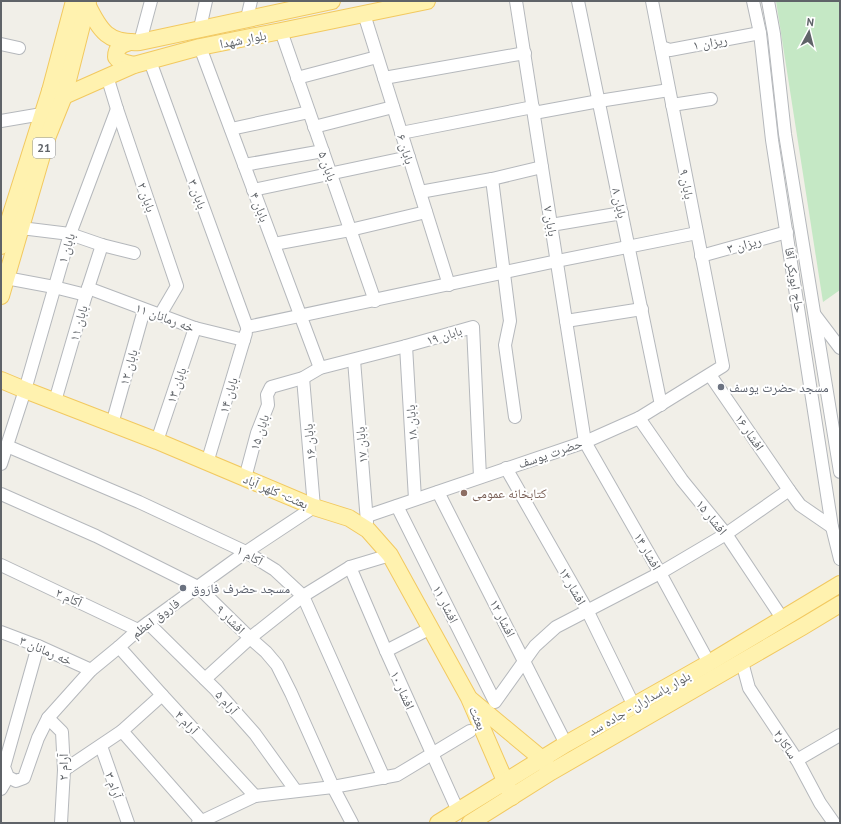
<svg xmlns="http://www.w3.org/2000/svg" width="841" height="824" viewBox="0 0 841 824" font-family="'PT Sans','Noto Naskh Arabic',sans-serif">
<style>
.green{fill:#c5e8c5}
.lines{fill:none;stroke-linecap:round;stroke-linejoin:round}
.minor-casing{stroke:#b5b8bc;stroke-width:14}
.major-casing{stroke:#f2c960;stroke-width:18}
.minor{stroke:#fff;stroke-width:12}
.major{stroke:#fff2af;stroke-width:16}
.worship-dot{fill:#6b7280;stroke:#fff;stroke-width:1.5}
.education-dot{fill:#8d6e63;stroke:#fff;stroke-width:1.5}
.labels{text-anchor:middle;stroke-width:4;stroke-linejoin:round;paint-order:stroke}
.shield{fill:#fff;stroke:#8f9295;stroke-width:1}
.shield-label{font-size:12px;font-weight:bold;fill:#5f6368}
.street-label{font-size:13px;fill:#5f6368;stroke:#fff}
.worship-label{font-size:13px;fill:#5b616d;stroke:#fff;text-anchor:start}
.education-label{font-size:13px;fill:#785e54;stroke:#fff;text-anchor:start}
</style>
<rect width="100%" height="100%" fill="#f1efe8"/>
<polygon class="green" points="776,1 840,1 840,290 823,302"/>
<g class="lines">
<defs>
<g id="minor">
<polyline points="516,1 585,442 660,573 709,663"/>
<polyline points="578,1 661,405"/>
<polyline points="753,1 760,33 772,140 832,527 840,559"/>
<polyline points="768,1 774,34 785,134 840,472"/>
<polyline points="364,14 449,285"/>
<polyline points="247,18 251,1"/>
<polyline points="200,28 206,1"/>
<polyline points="281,31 375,301"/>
<polyline points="140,42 151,1"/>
<polyline points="1,44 19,48"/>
<polyline points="200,47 320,368"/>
<polyline points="661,47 670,50 760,33"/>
<polyline points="150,61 247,327"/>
<polyline points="107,76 117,109 177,286 160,315"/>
<polyline points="297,78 377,57"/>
<polyline points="384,78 525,53"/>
<polyline points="672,105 711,99"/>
<polyline points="534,113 599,101 669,90"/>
<polyline points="1,121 42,114"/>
<polyline points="314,127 393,107"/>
<polyline points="231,129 309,112"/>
<polyline points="401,133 533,107"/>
<polyline points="244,165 323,151"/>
<polyline points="492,179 510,321 505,345 515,417"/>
<polyline points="253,190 409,157"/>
<polyline points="420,192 492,179 542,167"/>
<polyline points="551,225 622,213"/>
<polyline points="21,228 70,234 102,245 134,253"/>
<polyline points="274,244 350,230 426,212"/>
<polyline points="701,256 787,232"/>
<polyline points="6,278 54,287 86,295"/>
<polyline points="88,288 195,328 244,340"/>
<polyline points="815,315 840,348"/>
<polyline points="566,321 642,309"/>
<polyline points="247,327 557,261 697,233"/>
<polyline points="406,346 415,499"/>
<polyline points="354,360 367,522"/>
<polyline points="710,375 789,490"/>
<polyline points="55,401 88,288 102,245"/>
<polyline points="639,418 682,480 726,534 782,618"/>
<polyline points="112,424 144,310"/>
<polyline points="157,441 195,328"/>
<polyline points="7,446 139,502 246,552 275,570 303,596 384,778"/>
<polyline points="207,463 246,333"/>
<polyline points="1,464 25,390 70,234 117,109"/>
<polyline points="506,468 587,610 634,706"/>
<polyline points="245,478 257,433 268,405 267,395 271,387 303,378 320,368 406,346 473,327 480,477"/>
<polyline points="438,492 566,744"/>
<polyline points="1,494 96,536 198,587 250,638 266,652 277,665 291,693 333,787 352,823"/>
<polyline points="397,506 495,702 535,646 556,627 660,573 726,534 789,490 800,505 832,527"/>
<polyline points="367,516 585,442 639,418 723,366 652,1"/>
<polyline points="1,565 138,630"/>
<polyline points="350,567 386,651 458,811"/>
<polyline points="148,623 216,690 255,734 296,791"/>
<polyline points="1,632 38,646 91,670"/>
<polyline points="38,646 4,767 8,777 16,781 24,778 38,738 48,718 91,670 119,647 138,630 246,552 314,507 303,378"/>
<polyline points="119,647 162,695 255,796"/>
<polyline points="386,651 431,628"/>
<polyline points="742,662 749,688 797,760 820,803 834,823"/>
<polyline points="205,679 250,638 303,596 350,567 390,555"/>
<polyline points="48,718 62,732 64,770 61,823"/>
<polyline points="122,731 203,823"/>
<polyline points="101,746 128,823"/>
<polyline points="797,760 840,735"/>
<polyline points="64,770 122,731 162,695"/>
<polyline points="1,789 8,777"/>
<polyline points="198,823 255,796 333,787 397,775 470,731"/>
</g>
<g id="major">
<path d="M87 4C100 31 108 44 140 42L332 1"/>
<path d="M130 42C121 45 116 47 116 57 120 63 127 63 134 65"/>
<polyline points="50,91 64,96 134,65 200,47 281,31 427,1"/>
<polyline points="1,246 50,91 74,1"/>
<polyline points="1,296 47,138 64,96 88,1"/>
<polyline points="1,380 25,390 157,441 314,507 349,518 368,530 390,555 469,698 512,797"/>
<polyline points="471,700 542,759 548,768"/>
<polyline points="438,823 566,744 709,663 840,584"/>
<polyline points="470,823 551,772 802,627 840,604"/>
</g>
</defs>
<use href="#minor" class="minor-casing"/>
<use href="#major" class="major-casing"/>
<use href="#minor" class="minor"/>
<use href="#major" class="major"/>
</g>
<g class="worship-dot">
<circle cx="721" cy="387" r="4"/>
<circle cx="183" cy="588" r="4"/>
</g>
<circle class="education-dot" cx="464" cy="493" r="4"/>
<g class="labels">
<rect class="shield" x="33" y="138" width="22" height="20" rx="3"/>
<g class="shield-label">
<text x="44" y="152">21</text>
</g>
<g class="street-label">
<text transform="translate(243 39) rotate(-11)" y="5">بلوار شهدا</text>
<text transform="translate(710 42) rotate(-10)" y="5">ریزان ۱</text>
<text transform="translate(406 149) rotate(73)" y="5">بابان ۶</text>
<text transform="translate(328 166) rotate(71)" y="5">بابان ۵</text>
<text transform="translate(687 184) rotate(79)" y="5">بابان ۹</text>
<text transform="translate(198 194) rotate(70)" y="5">بابان ۳</text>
<text transform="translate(147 197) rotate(71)" y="5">بابان ۲</text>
<text transform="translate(620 203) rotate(78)" y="5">بابان ۸</text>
<text transform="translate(260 207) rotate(69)" y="5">بابان ۴</text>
<text transform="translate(551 221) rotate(81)" y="5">بابان ۷</text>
<text transform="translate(744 244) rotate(-15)" y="5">۳ ریزان</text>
<text transform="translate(66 248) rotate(-73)" y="5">بابان ۱</text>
<text transform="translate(795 280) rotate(81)" y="5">حاج ابوبکر آقا</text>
<text transform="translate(165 317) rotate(20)" y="5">خه رمانان ۱۱</text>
<text transform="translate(78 323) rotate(-74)" y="5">بابان ۱۱</text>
<text transform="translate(444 335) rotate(-17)" y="5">بابان ۱۹</text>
<text transform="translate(128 367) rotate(-74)" y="5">بابان ۱۲</text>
<text transform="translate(176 385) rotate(-71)" y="5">بابان ۱۳</text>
<text transform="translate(228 395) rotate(-73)" y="5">بابان ۱۴</text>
<text transform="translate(411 423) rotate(-94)" y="5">بابان ۱۸</text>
<text transform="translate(259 432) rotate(-72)" y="5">بابان ۱۵</text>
<text transform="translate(750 432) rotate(56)" y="5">افشار ۱۶</text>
<text transform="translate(309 442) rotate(-95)" y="5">بابان ۱۶</text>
<text transform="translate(361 445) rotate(-95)" y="5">بابان ۱۷</text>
<text transform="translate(550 453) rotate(-19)" y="5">حضرت یوسف</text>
<text transform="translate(276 491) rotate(23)" y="5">بعثت- کلهر آباد</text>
<text transform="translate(712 517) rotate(51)" y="5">افشار ۱۵</text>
<text transform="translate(648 551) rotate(60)" y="5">افشار ۱۴</text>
<text transform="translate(250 555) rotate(29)" y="5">آکام ۱</text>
<text transform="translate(573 586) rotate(60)" y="5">افشار ۱۳</text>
<text transform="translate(69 597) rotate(25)" y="5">آکام ۲</text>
<text transform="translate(446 604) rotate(63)" y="5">افشار ۱۱</text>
<text transform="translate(155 618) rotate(-37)" y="5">فاروق اعظم</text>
<text transform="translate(503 618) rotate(63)" y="5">افشار ۱۲</text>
<text transform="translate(231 619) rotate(45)" y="5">افشار ۹</text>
<text transform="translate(46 650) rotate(23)" y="5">خه رمانان ۳</text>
<text transform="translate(403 690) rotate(66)" y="5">افشار ۱۰</text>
<text transform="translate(227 702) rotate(49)" y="5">آرام ۵</text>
<text transform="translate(639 703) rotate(-30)" y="5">بلوار پاسداران - جاده سد</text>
<text transform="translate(478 718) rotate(67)" y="5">بعثت</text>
<text transform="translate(187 722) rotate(47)" y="5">آرام ۴</text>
<text transform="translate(786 744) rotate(57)" y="5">ساکار۲</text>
<text transform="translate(63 767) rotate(-90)" y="5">آرام ۲</text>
<text transform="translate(114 785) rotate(71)" y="5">آرام ۳</text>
</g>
<g class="worship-label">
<text x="729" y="392">مسجد حضرت یوسف</text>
<text x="191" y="593">مسجد حضرف فاروق</text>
</g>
<g class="education-label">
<text x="472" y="498">کتابخانه عمومی</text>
</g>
</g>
<rect width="841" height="824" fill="none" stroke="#5f6368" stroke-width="4"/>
<g transform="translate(809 32) rotate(7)" stroke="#ffffff" stroke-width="3" paint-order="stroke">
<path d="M0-3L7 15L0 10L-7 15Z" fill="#5f6368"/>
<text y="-6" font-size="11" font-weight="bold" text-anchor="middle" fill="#5f6368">N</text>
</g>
</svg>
